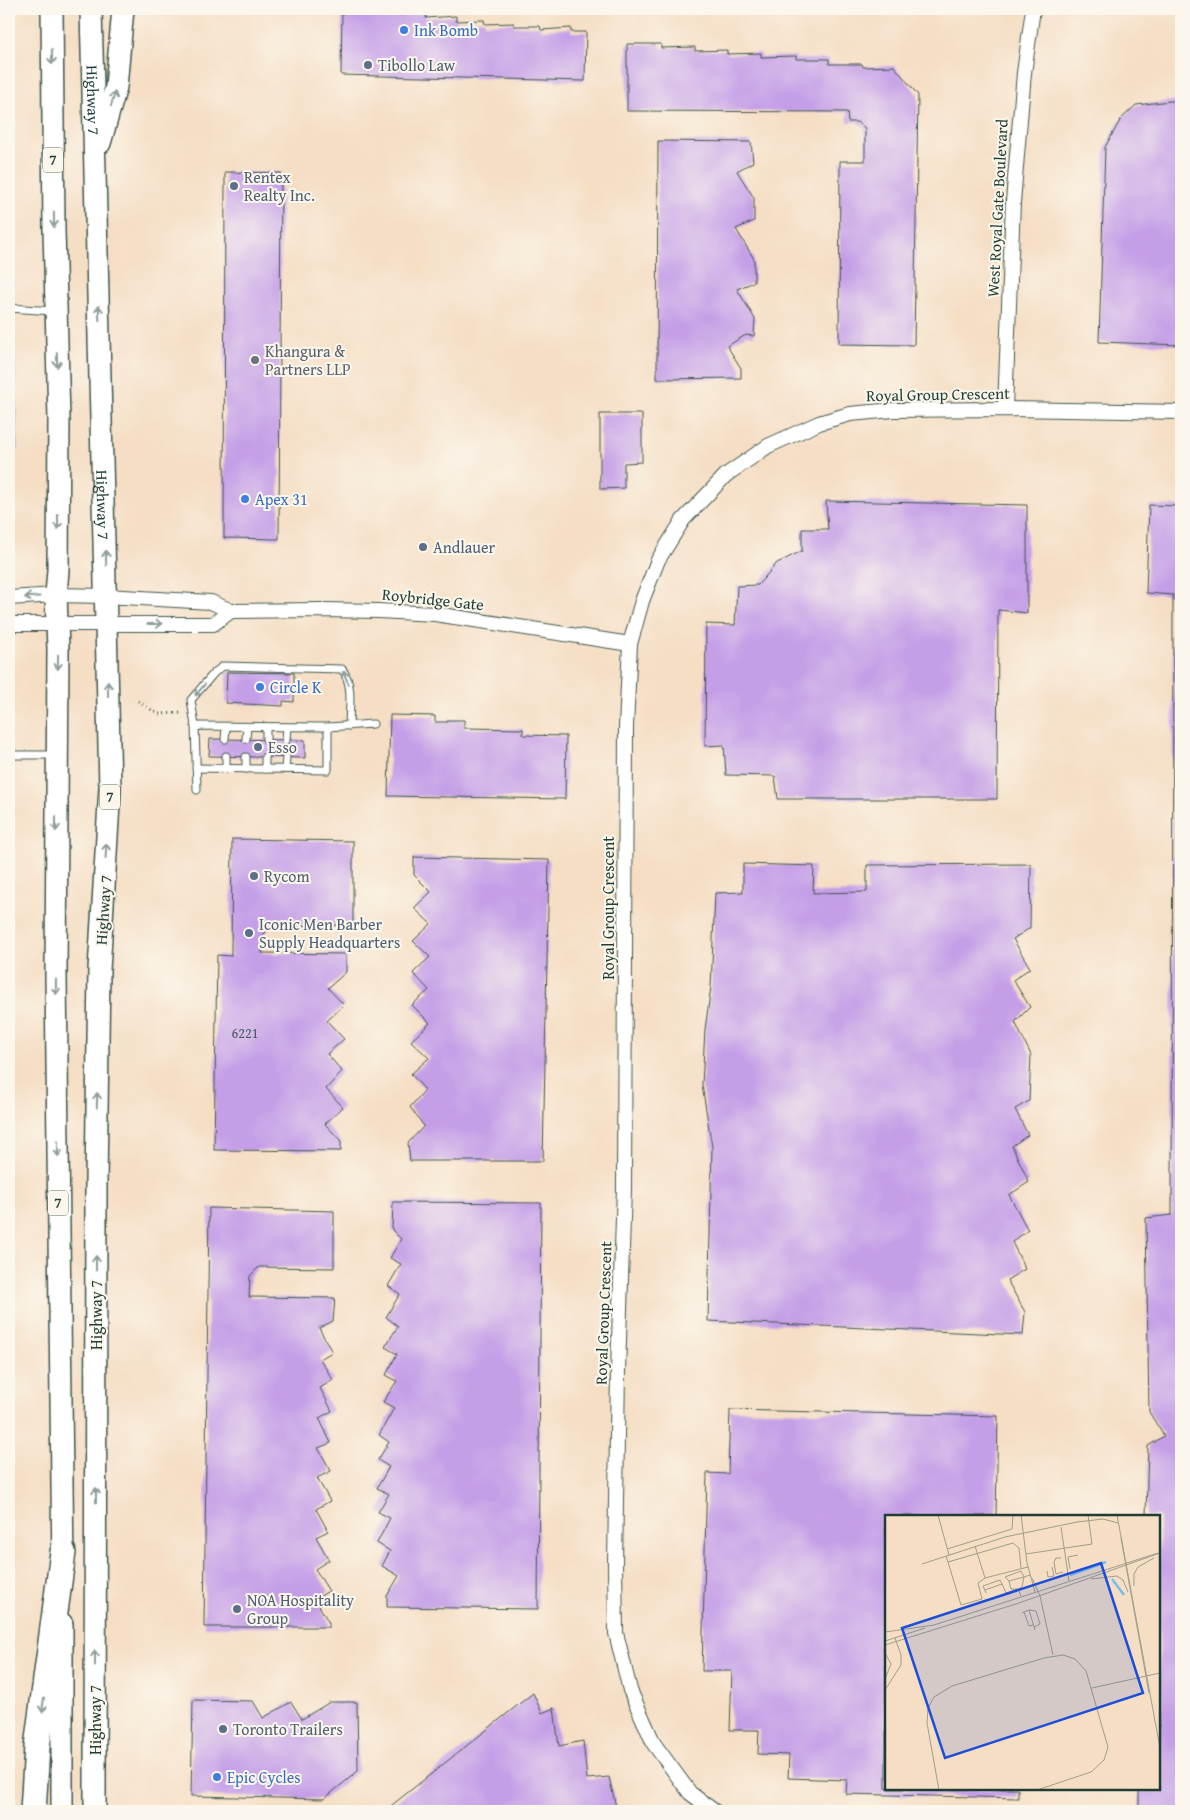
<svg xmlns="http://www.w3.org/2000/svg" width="1190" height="1820" viewBox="0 0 1190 1820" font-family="'Gentium Book Plus',serif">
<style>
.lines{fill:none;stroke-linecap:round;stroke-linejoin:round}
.stream{stroke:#75bded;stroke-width:5}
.building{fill:#c49ee7}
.service-casing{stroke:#3f554a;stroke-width:9}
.minor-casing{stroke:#3f554a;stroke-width:16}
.primary-casing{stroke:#3f554a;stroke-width:24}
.motorway-casing{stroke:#3f554a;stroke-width:28}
.path{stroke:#3f554a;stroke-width:3;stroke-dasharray:1 4;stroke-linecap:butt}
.service{stroke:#fff;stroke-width:7}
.minor{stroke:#fff;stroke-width:14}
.primary{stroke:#fff;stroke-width:21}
.motorway{stroke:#fff;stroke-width:25}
.oneway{stroke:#8f9e9a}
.shop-dot{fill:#3f7fe0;stroke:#fbf7ec;stroke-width:2}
.service-dot{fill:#5c6f8a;stroke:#fbf7ec;stroke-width:2}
.worship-dot{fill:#6b7280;stroke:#fbf7ec;stroke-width:2}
.labels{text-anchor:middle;stroke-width:4;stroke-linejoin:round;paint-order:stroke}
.number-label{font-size:14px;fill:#485561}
.shield{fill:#fbf7ec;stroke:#61756b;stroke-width:1}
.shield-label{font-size:15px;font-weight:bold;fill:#1f3d34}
.shop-label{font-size:16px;fill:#366cbe;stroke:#fbf7ec;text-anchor:start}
.service-label{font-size:16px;fill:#4e5e75;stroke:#fbf7ec;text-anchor:start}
.street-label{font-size:16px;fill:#1f3d34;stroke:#fbf7ec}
.worship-label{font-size:16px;fill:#5b616d;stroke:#fbf7ec;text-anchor:start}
.inset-river{fill:none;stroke:#75bded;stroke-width:2.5}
.inset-road{fill:none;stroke:#9f9e8a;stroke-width:1}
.view{fill:#1d4ed8;fill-opacity:0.15;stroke:#1d4ed8;stroke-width:2.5}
.inset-edge{fill:none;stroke:#1f3d34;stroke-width:2.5}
</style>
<rect width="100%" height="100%" fill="#fbf7ec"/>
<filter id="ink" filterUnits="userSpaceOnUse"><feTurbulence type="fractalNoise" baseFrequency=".02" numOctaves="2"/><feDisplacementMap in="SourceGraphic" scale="10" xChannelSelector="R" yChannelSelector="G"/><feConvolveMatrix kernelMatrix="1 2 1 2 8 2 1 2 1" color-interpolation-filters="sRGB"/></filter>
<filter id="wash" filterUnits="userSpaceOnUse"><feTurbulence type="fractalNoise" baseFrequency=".0096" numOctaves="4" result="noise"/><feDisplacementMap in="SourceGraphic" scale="20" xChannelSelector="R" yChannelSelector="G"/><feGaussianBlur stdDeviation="1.12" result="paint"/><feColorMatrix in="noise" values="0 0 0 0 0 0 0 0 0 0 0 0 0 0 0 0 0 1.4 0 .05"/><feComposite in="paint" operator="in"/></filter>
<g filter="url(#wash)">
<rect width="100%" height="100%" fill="#f5dec4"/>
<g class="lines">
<g class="stream">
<polyline points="9,161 11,286"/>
<polyline points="12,329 15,449"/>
</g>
</g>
<g id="blocks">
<g class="building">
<polygon points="342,9 368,9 368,12 397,9 397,15 426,13 426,18 456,16 456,21 484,20 485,24 514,23 514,26 540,26 541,30 571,28 571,32 586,32 585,81 341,75"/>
<polygon points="627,44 661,44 661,48 695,47 695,51 727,50 727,54 761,53 761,57 796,56 796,59 829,59 829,64 862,64 863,67 894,66 918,95 914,345 839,344 840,161 865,161 865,128 857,122 848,122 847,112 627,111"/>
<polygon points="1170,101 1181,101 1181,345 1099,342 1105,147 1121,119 1136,105"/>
<polygon points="658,141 751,142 753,162 737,171 754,198 754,221 736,229 754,259 754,282 737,289 755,319 754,336 746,335 727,346 741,368 741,378 657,379"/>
<polygon points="225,172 281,173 279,539 224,538"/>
<polygon points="600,414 642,414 642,462 624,463 624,488 600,489"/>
<polygon points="826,501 1027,505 1027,613 998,610 997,799 778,799 775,776 726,775 724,745 705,746 706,624 735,625 737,586 758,585 777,563 802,551 802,529 828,529"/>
<polygon points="1149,505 1181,506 1181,1811 1139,1811 1139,1789 1159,1789 1159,1516 1146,1516 1148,1446 1164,1436 1149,1412 1146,1218 1172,1215 1173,595 1146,593"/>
<polygon points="227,672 294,673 294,702 283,701 283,706 226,703"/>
<polygon points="390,715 435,716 435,722 448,722 448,720 464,720 464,728 523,729 523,735 566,736 565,799 388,796"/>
<polygon points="210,739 305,740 305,758 209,756"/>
<polygon points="232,839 353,841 353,925 272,926 263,935 262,953 346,954 346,972 328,988 344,1005 327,1021 344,1039 327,1054 342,1071 326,1089 343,1107 325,1124 341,1141 341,1151 214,1150 217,955 231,956"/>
<polygon points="414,857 549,860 543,1161 410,1161 408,1143 424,1126 410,1107 425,1090 411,1074 429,1058 411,1041 430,1023 412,1005 429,990 413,973 430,957 413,941 431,924 414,908 431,892 414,875"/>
<polygon points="743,864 814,866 813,893 867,892 867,865 1031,864 1030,928 1013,939 1030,968 1013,980 1030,1007 1015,1022 1031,1055 1029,1101 1015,1109 1028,1135 1012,1146 1029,1182 1009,1195 1028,1230 1012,1242 1025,1269 1007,1280 1025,1312 1023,1335 708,1321 712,1147 702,1085 705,1029 711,987 715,893 743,892"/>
<polygon points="393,1202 541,1203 538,1609 387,1607 387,1596 399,1576 382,1566 390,1551 377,1543 390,1518 378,1512 389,1494 377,1488 389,1467 378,1460 389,1442 379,1435 394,1408 383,1402 397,1381 386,1375 397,1354 385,1347 398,1326 386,1317 400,1294 388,1286 401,1264 390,1258 401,1239 392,1230"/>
<polygon points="209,1208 334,1211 334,1268 259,1267 250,1276 249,1297 335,1298 333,1321 319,1328 332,1352 320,1359 333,1380 320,1388 332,1411 319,1418 331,1443 318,1448 331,1471 317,1478 330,1501 316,1509 328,1531 316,1537 329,1560 315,1569 329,1591 315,1599 329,1623 329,1627 204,1627"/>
<polygon points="730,1410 998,1416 996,1516 886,1516 886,1789 1018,1789 1018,1798 846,1794 847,1780 788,1778 789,1755 758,1754 759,1730 730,1730 732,1671 702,1671 707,1473 728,1474"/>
<polygon points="533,1693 542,1713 554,1708 559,1746 583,1741 587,1779 609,1777 617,1811 389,1811 387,1809"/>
<polygon points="193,1700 253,1701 263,1718 291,1702 302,1719 330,1702 357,1702 358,1771 324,1799 191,1796"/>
</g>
</g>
</g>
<g filter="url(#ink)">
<use href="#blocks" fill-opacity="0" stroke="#3f554a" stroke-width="1"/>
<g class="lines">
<defs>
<g id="service">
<polyline points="9,308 53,311"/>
<path d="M195 726 191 700 214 673 223 666 342 669C354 685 349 707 349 726"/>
<polyline points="225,739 226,727"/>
<polyline points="246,739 247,727"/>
<polyline points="266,739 266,727"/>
<polyline points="286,740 287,727"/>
<polyline points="9,755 54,755"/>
<polyline points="226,756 226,768"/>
<polyline points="196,768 328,770 328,727"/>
<polyline points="246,769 246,757"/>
<polyline points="265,769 265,757"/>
<polyline points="285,769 286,757"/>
<polyline points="197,790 195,726 328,727 373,724"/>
</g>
<g id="minor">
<polyline points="1005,409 1013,202 1024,73 1033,9"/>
<polyline points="9,598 56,595 106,596 211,602 231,611 323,610 378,611 435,614 630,644"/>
<polyline points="9,624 213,624 231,611"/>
<polyline points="714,1811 690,1793 654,1744 630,1690 616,1633 615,1565 618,1371 624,1188 626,727 630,644 642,601 658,560 683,520 726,475 768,446 819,423 850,414 893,410 1005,409 1181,412"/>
</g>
<g id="primary">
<polyline points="52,9 54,229 59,419 58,570 56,595 58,649 56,976 63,1568"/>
<path id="s1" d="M91 9 110 787 99 970 96 1184 95 1811"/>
<polyline points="100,143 116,87 123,9"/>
<polyline points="62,1811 62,1624"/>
</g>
<polyline id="motorway" points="33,1811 37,1747 63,1552"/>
</defs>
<use href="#service" class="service-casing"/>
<use href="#minor" class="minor-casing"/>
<use href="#primary" class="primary-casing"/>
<use href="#motorway" class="motorway-casing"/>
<polyline class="path" points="138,701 158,714 183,713"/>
<use href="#service" class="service"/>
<use href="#minor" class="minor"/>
<use href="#primary" class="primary"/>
<use href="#motorway" class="motorway"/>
</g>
<defs><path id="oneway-shaft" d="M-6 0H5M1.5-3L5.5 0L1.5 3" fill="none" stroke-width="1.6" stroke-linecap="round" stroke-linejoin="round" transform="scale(1.25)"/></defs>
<g class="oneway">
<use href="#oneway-shaft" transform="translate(52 57) rotate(89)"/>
<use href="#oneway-shaft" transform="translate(113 99) rotate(-74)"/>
<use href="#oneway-shaft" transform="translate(54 220) rotate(89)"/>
<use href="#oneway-shaft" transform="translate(99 313) rotate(-92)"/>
<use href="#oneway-shaft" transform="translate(57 360) rotate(89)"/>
<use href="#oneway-shaft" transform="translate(58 522) rotate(90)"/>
<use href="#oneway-shaft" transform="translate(106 558) rotate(-92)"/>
<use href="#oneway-shaft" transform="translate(32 597) rotate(177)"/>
<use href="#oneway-shaft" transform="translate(155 624)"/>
<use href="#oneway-shaft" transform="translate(58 662) rotate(91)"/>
<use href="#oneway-shaft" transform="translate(346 678) rotate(-113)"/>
<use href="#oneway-shaft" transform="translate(108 689) rotate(-91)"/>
<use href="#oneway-shaft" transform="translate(200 690) rotate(130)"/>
<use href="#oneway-shaft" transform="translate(56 824) rotate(90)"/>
<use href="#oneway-shaft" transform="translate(106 851) rotate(-86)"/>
<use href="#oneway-shaft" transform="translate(56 987) rotate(89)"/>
<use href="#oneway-shaft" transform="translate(97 1100) rotate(-89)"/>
<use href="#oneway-shaft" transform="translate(58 1149) rotate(89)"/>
<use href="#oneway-shaft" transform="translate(96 1263) rotate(-90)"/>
<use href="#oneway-shaft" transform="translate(96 1495) rotate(-90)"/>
<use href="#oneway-shaft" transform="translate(95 1658) rotate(-90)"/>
<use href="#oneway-shaft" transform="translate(43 1705) rotate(97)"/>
</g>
</g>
<g class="shop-dot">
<circle cx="404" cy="30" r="5"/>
<circle cx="245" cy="499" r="5"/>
<circle cx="260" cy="687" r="5"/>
<circle cx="217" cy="1777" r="5"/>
</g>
<g class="service-dot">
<circle cx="368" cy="65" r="5"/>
<circle cx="234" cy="186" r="5"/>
<circle cx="423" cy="547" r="5"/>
<circle cx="258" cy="747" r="5"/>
<circle cx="254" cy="876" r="5"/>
<circle cx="249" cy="933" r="5"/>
<circle cx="237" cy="1609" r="5"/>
<circle cx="223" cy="1729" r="5"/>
</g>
<circle class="worship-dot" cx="255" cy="360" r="5"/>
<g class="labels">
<g class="number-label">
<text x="245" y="1038">6221</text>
</g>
<g class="shield">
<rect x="43" y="147.5" width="20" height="25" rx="4"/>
<rect x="100" y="784.5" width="20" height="25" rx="4"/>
<rect x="48" y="1190.5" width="20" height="25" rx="4"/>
</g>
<g class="shield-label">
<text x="53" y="165">7</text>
<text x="110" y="802">7</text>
<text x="58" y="1208">7</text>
</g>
<g class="shop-label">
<text x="414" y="36">Ink Bomb</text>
<text x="255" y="505">Apex 31</text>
<text x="270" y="693">Circle K</text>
<text x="227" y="1783">Epic Cycles</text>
</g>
<g class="service-label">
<text x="378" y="71">Tibollo Law</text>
<text x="244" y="183">Rentex<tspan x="244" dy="18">Realty Inc.</tspan></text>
<text x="433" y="553">Andlauer</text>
<text x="268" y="753">Esso</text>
<text x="264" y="882">Rycom</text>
<text x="259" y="930">Iconic Men Barber<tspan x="259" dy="18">Supply Headquarters</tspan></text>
<text x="247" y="1606">NOA Hospitality<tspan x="247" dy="18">Group</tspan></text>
<text x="233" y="1735">Toronto Trailers</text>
</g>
<g class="street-label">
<text dy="6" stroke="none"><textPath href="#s1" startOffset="91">Highway 7</textPath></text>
<text transform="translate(997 208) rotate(-87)" y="6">West Royal Gate Boulevard</text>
<text transform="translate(938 394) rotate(-1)" y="6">Royal Group Crescent</text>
<text dy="6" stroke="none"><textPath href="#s1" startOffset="496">Highway 7</textPath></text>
<text transform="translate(433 599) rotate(6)" y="6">Roybridge Gate</text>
<text transform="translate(608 908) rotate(-90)" y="6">Royal Group Crescent</text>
<text transform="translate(103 910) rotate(-86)" y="6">Highway 7</text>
<text transform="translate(603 1313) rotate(-88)" y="6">Royal Group Crescent</text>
<text transform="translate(96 1315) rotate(-90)" y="6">Highway 7</text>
<text transform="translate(95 1720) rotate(-90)" y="6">Highway 7</text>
</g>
<g class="worship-label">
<text x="265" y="357">Khangura &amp;<tspan x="265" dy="18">Partners LLP</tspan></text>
</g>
</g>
<g transform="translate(885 1515)">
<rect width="275" height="275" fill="#f5dec4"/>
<path class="inset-river" d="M185 60 221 47M227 64 239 80"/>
<path class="inset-road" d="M53 0 64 40M136 0 142 48 150 77M232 0 275 233M176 12 184 66M236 23 264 178M90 31 100 63M62 34 127 14 128 0M141 39 207 29 203 0M61 41 63 47 128 28 134 33 136 53M176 43H171L169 47 171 59 178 57M63 47 76 90 97 84 93 68 100 63 143 52M37 49 120 22 192 7 218 4 233 8M185 54 183 42 193 40M162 56 163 62 169 61 167 52M147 63 155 81 168 140M206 64 232 61 238 65 243 77M124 66 120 62 136 56 139 62 124 66 126 74H133M249 71V59L253 52 269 43M100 75 117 69 121 78 132 74M101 78 98 71 115 65 117 69M136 81 133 74 137 72 139 62 145 60M144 95 151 96 155 109 149 112M139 97 144 111 148 110M137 98 144 95 150 115M49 110 273 38M0 117 49 110M0 126 40 113M0 130 134 88 275 38M0 138 6 149 0 164M207 173 275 158M0 175 16 150V140L10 123M54 275 42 208 43 193 49 182 67 171 159 143 178 140 190 144 201 156 223 232 219 245 206 257 152 275"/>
<path class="view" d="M216 48 258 178 60 243 17 113Z"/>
<rect width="275" height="275" class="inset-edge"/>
</g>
<rect width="1190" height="1820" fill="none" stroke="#fbf7ec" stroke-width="30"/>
</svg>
